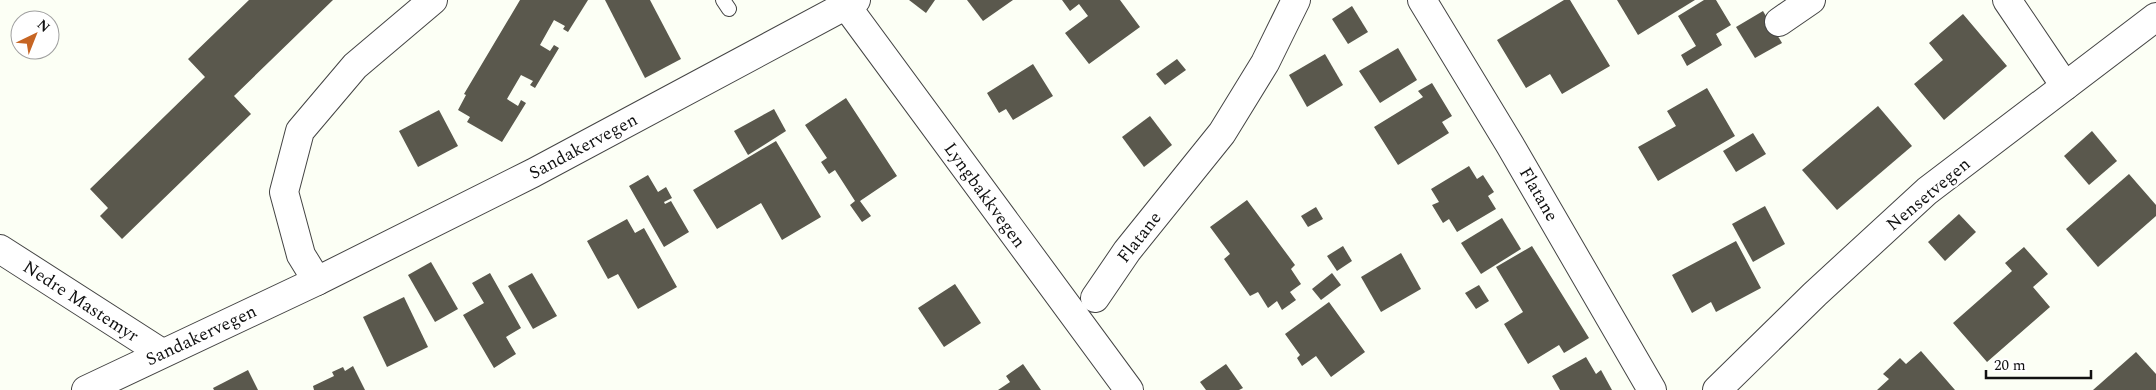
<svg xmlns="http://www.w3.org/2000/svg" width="2156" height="390" viewBox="0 0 2156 390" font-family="Spectral,serif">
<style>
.building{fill:#5a584d}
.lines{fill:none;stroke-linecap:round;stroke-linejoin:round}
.lane-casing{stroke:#444;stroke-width:16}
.street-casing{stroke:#444;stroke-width:30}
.lane{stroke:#fff;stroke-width:14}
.street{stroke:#fff;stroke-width:28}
.labels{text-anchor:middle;stroke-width:5;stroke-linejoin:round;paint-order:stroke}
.street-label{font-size:18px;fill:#111;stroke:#fff}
</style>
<rect width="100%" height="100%" fill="#fcfff5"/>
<g class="building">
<polygon points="249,0 333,0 234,96 251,114 122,239 100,216 108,208 90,189 205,77 188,59"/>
<polygon points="520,0 588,0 568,32 563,29 565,26 554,20 540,45 550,51 554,45 559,48 535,88 530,85 533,81 521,75 507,99 518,106 521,100 526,103 502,142 467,122 470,117 458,110 466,95 464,94"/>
<polygon points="605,0 650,0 681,59 645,78"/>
<polygon points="909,0 935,0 926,13"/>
<polygon points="967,0 1013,0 983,21"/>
<polygon points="1062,0 1120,0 1140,27 1089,64 1065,33 1088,16 1079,4 1070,11"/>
<polygon points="1564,0 1570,0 1610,66 1562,94 1550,74 1526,88 1497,40"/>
<polygon points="1617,0 1695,0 1638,35"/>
<polygon points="1704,0 1716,0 1731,25 1716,34 1722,45 1687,66 1681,55 1696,46 1678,16"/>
<polygon points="1352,6 1368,32 1348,44 1332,19"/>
<polygon points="1763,11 1782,43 1755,58 1736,27"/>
<polygon points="1963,14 2007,66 1944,120 1914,84 1943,60 1929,43"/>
<polygon points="1398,48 1417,80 1380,103 1359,71"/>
<polygon points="1325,54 1343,85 1307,107 1289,75"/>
<polygon points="1177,59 1186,70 1165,85 1156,74"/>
<polygon points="1033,64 1053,96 1013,120 1006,109 999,113 987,93"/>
<polygon points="1432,83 1452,116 1442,122 1449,133 1398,165 1374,127 1423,97 1418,91"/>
<polygon points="1707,88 1735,136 1658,181 1638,147 1676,126 1667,111"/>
<polygon points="846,98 897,176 860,201 871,216 862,222 850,205 855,201 835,170 829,174 821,162 827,158 805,125"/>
<polygon points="1878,106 1912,146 1837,210 1802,170"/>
<polygon points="774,109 786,131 748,155 734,131"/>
<polygon points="439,110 458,146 418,167 399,131"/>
<polygon points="1150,116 1172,145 1144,167 1122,137"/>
<polygon points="2092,131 2117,161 2089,185 2064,156"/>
<polygon points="1753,133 1766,154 1736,172 1723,151"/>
<polygon points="776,141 821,217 782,240 761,203 717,229 693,190"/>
<polygon points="1469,166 1477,179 1483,175 1494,192 1488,196 1496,209 1457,232 1449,219 1443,223 1432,205 1439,202 1431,189"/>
<polygon points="2129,174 2156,205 2156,216 2098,267 2066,229"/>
<polygon points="648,175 658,192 666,187 672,198 664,202 665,204 671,201 689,232 664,247 629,186"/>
<polygon points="1247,200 1295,265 1291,269 1301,284 1290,292 1296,300 1282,310 1277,301 1268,308 1258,292 1250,296 1224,259 1230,254 1210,227"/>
<polygon points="1765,206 1785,244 1753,262 1732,224"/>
<polygon points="1316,207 1323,219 1308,227 1301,216"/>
<polygon points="1959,214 1976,232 1945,261 1928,242"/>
<polygon points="1502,218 1521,249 1481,274 1461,243"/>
<polygon points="627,219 635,233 644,228 677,287 638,309 618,274 608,279 587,241"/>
<polygon points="1736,241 1761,288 1716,312 1711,302 1692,313 1672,275"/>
<polygon points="1343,246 1352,261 1337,271 1327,256"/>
<polygon points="1532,246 1589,338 1564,353 1559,345 1528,364 1504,324 1523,312 1496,267"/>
<polygon points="2024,247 2048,274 2033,287 2050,307 1987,362 1953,323 2012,271 2005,263"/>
<polygon points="1401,253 1421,289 1381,312 1361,277"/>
<polygon points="431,262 458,309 435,322 408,275"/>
<polygon points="490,273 521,328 506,337 516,354 494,368 463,315 484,303 472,283"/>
<polygon points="532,273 557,316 533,329 508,286"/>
<polygon points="1332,273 1341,285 1321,300 1312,289"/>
<polygon points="955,284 981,323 944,347 918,308"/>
<polygon points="1479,285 1489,301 1476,309 1465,293"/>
<polygon points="404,297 428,347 387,367 363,317"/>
<polygon points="1329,302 1365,352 1331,377 1316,356 1302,366 1297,358 1300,355 1285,334"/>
<polygon points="1921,351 1955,390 1877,390 1889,379 1883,374 1900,358 1906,364"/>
<polygon points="2136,352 2156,374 2156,390 2093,390"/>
<polygon points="1586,357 1596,374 1601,370 1612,390 1560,390 1552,376"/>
<polygon points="1023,364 1041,390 998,390 1010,382 1006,376"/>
<polygon points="1226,364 1243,388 1239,390 1206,390 1200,382"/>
<polygon points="353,366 365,390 314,390 313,386 334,376 332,372 343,367 345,371"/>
<polygon points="248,370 258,390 214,390 213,388"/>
</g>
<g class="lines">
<defs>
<polyline id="lane" points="723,0 729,9"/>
<g id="street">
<polyline points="842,0 1129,390"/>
<polyline points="1422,0 1510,145 1652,390"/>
<polyline points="2007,0 2065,86"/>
<polyline points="1779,22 1811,0"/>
<polyline points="0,249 162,353"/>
<polyline points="317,281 301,255 284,192 300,131 355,66 433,0"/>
<polyline points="1095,298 1127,251 1222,133 1265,63 1296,0"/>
<polyline points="86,390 317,281 533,173 856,0"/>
<polyline points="1717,390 1815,294 1927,191 2156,17"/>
</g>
</defs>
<use href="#lane" class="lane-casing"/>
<use href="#street" class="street-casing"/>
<use href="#lane" class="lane"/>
<use href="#street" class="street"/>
</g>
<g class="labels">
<g class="street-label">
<text transform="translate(583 146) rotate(-28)" y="6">Sandakervegen</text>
<text transform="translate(1539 194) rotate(60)" y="6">Flatane</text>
<text transform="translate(1928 194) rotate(-40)" y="6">Nensetvegen</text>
<text transform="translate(985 195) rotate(54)" y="6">Lyngbakkvegen</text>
<text transform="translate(1139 237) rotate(-52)" y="6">Flatane</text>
<text transform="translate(81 301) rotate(33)" y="6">Nedre Mastemyr</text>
<text transform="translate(201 335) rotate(-25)" y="6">Sandakervegen</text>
</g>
</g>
<g transform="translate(35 35) rotate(43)"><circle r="24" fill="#ffffff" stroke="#a0a0a0"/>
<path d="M0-4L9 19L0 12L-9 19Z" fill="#c66523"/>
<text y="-8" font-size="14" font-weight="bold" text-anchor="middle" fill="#111111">N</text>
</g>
<path d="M1986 370v8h105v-8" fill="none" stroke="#111111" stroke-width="2.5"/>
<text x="1994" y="370" font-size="15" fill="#111111" stroke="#ffffff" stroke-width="4" paint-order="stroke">20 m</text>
</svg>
